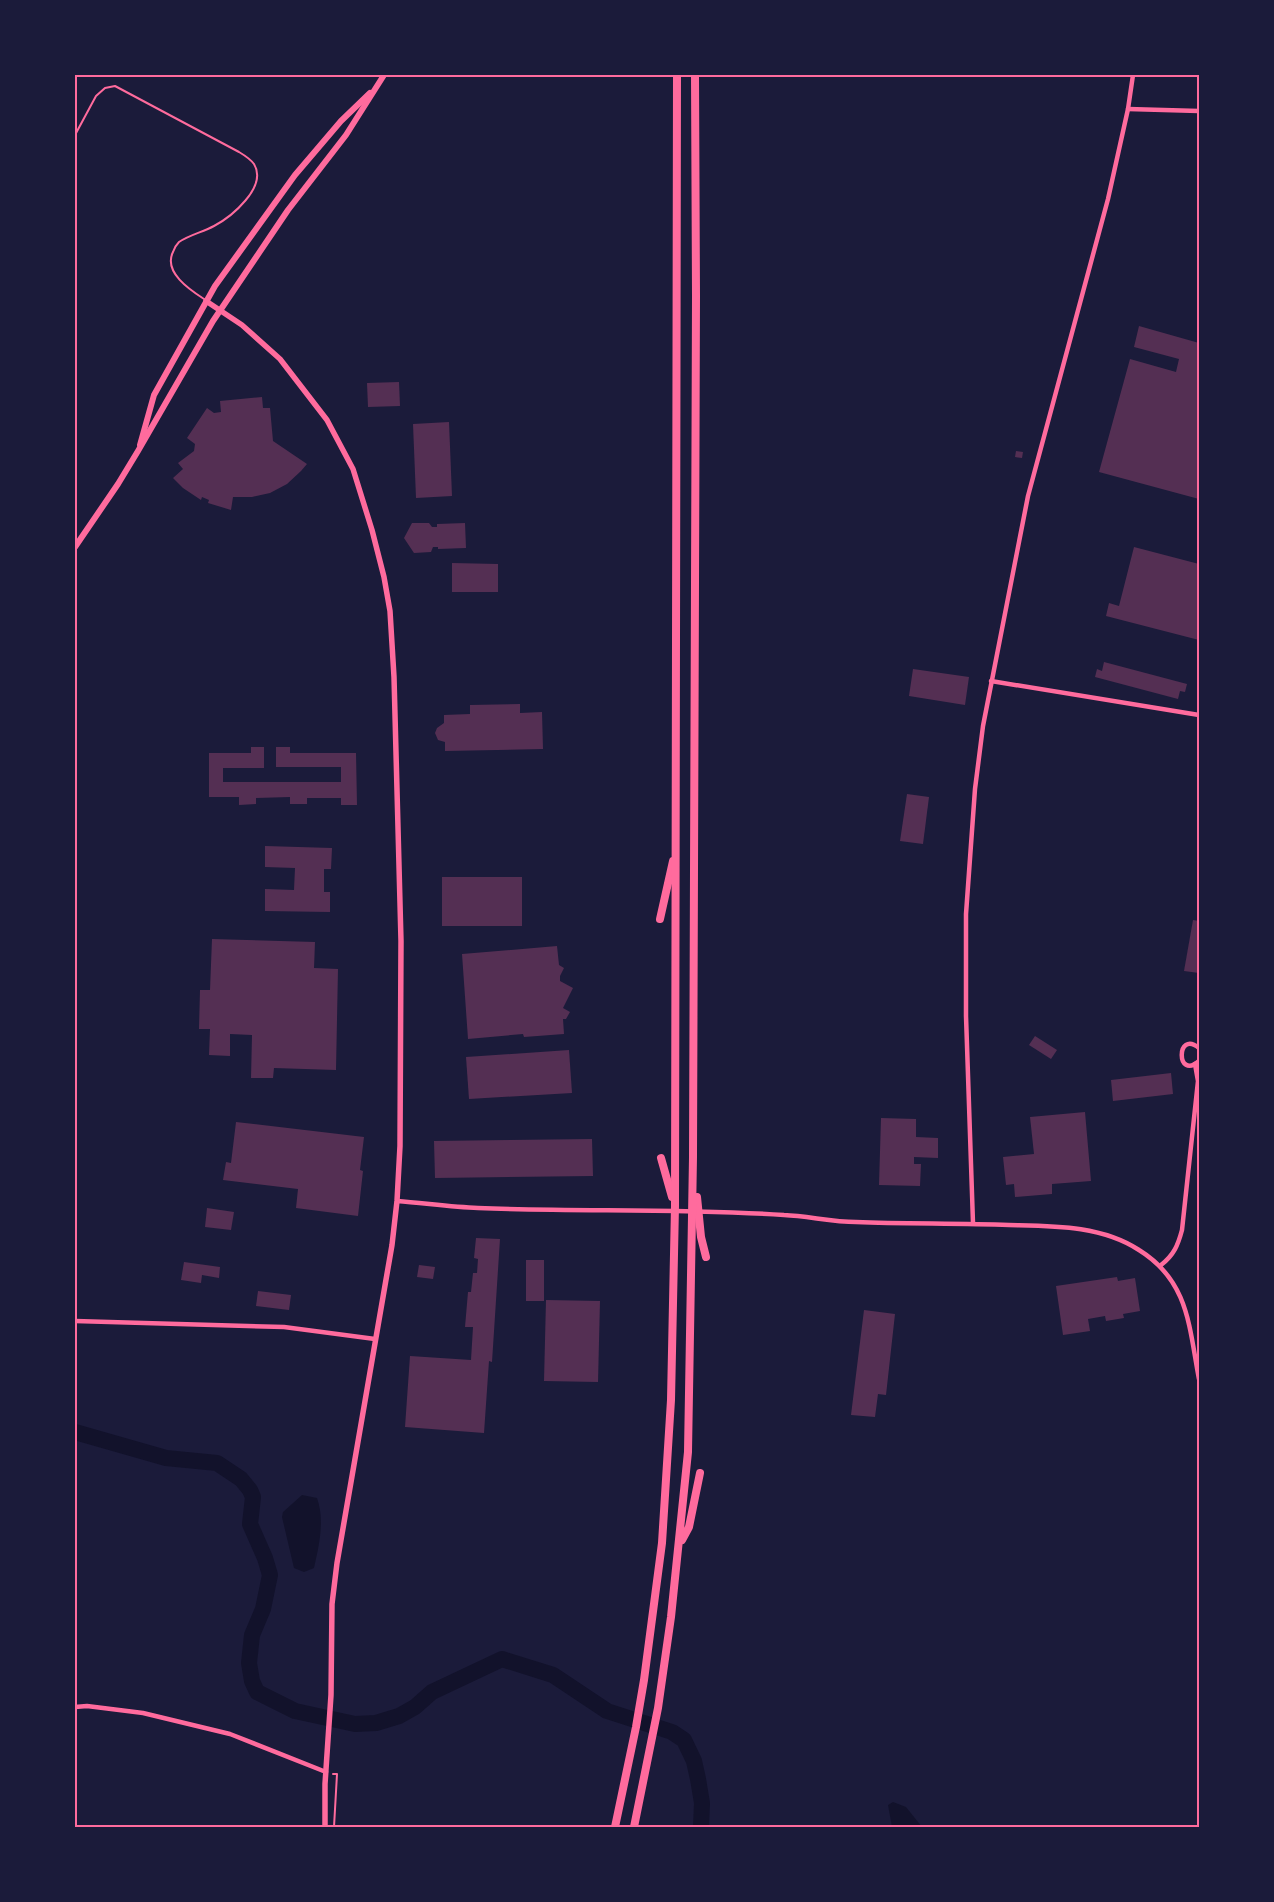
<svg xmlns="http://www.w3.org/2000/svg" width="1274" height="1902" viewBox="0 0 1274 1902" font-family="Overpass,sans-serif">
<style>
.water{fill:#12122b}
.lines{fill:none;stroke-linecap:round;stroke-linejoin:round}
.river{stroke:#12122b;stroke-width:16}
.building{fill:#542f53}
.path{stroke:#ff6b9d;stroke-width:2}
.service{stroke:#ff6b9d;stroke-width:2}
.minor{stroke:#ff6b9d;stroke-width:4.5}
.tertiary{stroke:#ff6b9d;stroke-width:5.5}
.secondary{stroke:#ff6b9d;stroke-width:6}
.motorway{stroke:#ff6b9d;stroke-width:8}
.neatline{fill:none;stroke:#ff6b9d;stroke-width:2}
</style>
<rect width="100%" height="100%" fill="#1b1b3a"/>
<g class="water">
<path d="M302 1495 317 1498C325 1520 319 1546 314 1568L304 1572 294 1568 282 1517 283 1512Z"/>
<polygon points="893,1802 906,1807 922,1827 892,1827 888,1805"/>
</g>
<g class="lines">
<polyline class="river" points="75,1432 166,1458 217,1463 241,1479 250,1490 253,1497 250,1524 265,1558 270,1575 263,1609 252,1635 249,1663 252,1681 257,1692 295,1711 355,1724 376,1723 399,1716 415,1707 432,1692 502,1659 553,1675 607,1711 672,1732 684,1740 694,1761 698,1779 702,1803 701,1827"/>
</g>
<g class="building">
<polygon points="1139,326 1199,343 1199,499 1099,472 1130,359 1176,372 1179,359 1134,347"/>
<polygon points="399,382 400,406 368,407 367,383"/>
<polygon points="262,397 263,408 270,408 273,441 307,464 301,471 287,484 270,493 252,497 233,497 231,510 208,503 209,500 202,497 201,500 183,488 173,478 183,469 178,463 194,451 195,444 187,438 207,408 214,413 221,412 220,401"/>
<polygon points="449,422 452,496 416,498 413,424"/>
<polygon points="1016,451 1023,452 1022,458 1015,457"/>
<polygon points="412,523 429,523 432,527 437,527 437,524 465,523 466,548 438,549 438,547 433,547 431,552 414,553 404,538"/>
<polygon points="1134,547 1199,564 1199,640 1106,616 1109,603 1119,606"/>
<polygon points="452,563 498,564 498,592 452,592"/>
<polygon points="1104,662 1187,684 1185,692 1180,691 1178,699 1095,677 1097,669 1102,671"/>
<polygon points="913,669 969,677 965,705 909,696"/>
<polygon points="520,704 520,713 542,712 543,749 445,751 445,742 438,740 435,733 437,728 444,723 444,715 470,714 470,705"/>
<polygon points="251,747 264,747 264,768 223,768 223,782 341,782 341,767 276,767 276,747 290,747 290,753 356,753 357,805 341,805 341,798 307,798 307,804 290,804 290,797 256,798 256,804 239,805 239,797 209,797 209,753 251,753"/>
<polygon points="907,794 929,797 923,844 900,841"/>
<polygon points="265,846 332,848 331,869 324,869 324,892 330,892 330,912 265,911 265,889 294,890 295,868 265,867"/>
<rect x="442" y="877" width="80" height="49"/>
<polygon points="1193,920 1199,921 1199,973 1184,971"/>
<polygon points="212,939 315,942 314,968 338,969 336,1070 274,1068 273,1078 251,1078 252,1035 230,1034 230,1056 209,1055 210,1029 199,1029 200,990 210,990"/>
<polygon points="557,946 559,965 564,968 560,976 560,981 573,988 563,1008 570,1012 566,1019 563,1019 564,1034 524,1037 523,1034 468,1039 462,954"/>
<polygon points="1035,1036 1057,1050 1051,1059 1029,1045"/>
<polygon points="569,1050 572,1093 469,1099 466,1057"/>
<polygon points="1171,1073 1173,1094 1113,1101 1111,1080"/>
<polygon points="1085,1112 1091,1181 1052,1184 1052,1194 1015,1197 1014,1184 1006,1185 1003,1157 1034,1154 1030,1117"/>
<polygon points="881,1118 916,1119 916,1137 938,1138 938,1158 914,1157 914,1164 921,1164 920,1186 879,1185"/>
<polygon points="236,1122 364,1137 360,1170 363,1171 358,1216 296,1208 298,1189 223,1180 226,1162 231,1163"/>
<polygon points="592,1139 593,1176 435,1178 434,1141"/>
<polygon points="207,1208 234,1212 231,1230 205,1227"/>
<polygon points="476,1238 500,1239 492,1362 489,1361 484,1433 405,1427 410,1356 471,1360 473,1327 465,1327 468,1292 471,1292 473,1273 477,1273 478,1259 474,1258"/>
<rect x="526" y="1260" width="18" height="41"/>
<polygon points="184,1262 220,1267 219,1278 202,1275 201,1283 181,1280"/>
<polygon points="419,1265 435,1267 433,1279 417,1277"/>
<polygon points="1117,1277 1118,1281 1135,1278 1140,1311 1123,1314 1124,1318 1106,1321 1105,1316 1088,1319 1090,1331 1063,1335 1056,1286"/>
<polygon points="258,1291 291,1295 289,1310 256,1306"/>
<polygon points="546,1300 600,1301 598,1382 544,1381"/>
<polygon points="864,1310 895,1314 886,1395 878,1394 875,1417 851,1415"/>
</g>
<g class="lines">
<polyline class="path" points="333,1774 337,1774 334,1827"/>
<path class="service" d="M75 135 96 96 105 88 115 86 239 152C244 155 251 160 254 164 268 187 231 217 214 226 203 232 189 235 179 242 176 245 174 249 173 252 163 272 190 290 204 299"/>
<g class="minor">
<polyline points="1128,109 1199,111"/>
<polyline points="991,681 1199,715"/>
<path d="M1199 1048C1176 1029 1176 1081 1199 1061"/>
<path d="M397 1201C424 1203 451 1207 478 1208 580 1212 682 1208 784 1215 808 1216 832 1222 856 1222 907 1224 958 1223 1009 1225 1052 1226 1101 1225 1139 1250 1189 1281 1189 1327 1199 1379"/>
<polyline points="973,1223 966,1016 966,914 975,789 983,726 1028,496 1108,199 1128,109 1133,75"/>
<path d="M1161 1265C1174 1255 1178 1245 1182 1230L1198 1081 1195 1064"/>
<polyline points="75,1321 284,1327 375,1339"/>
<polyline points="75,1707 87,1706 143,1713 230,1734 326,1772"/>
</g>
<polyline class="tertiary" points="206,301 242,325 280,359 327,420 353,469 372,530 384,577 390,611 394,677 401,941 400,1146 397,1201 392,1245 337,1563 332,1604 331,1695 325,1784 325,1827"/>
<g class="secondary">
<polyline points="140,445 154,395 215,286 295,175 341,121 370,93"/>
<polyline points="75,547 118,484 138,451 213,321 288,210 346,135 384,75"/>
</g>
<g class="motorway">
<polyline points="660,919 673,861"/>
<polyline points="661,1158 672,1197"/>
<polyline points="697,1197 701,1237 706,1257"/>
<polyline points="682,1540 689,1527 700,1473"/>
<polyline points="615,1827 636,1727 644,1680 662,1543 671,1400 675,1206 677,75"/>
<polyline points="634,1827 658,1708 671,1617 688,1452 693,1157 696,296 695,75"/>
</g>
</g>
<rect width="1274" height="1902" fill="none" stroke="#1b1b3a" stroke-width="152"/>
<rect x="76" y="76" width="1122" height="1750" class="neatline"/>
</svg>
